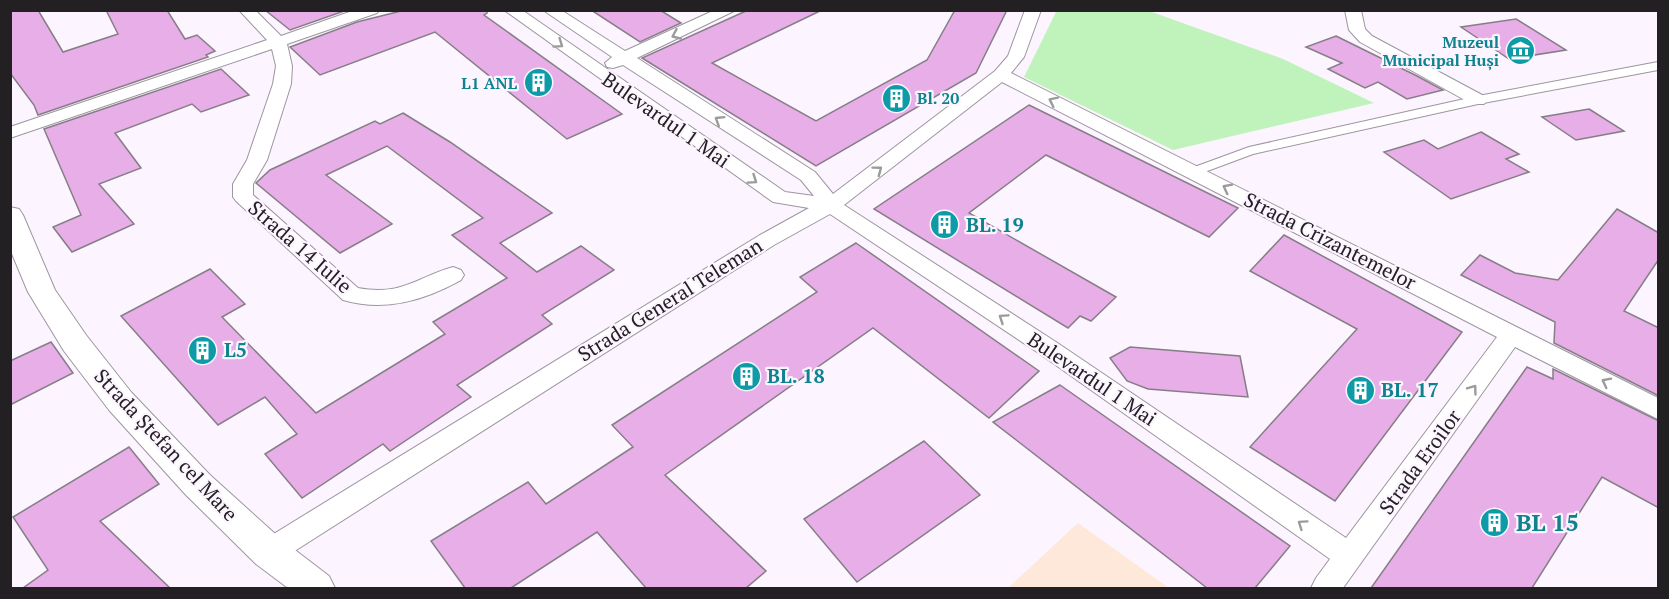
<svg xmlns="http://www.w3.org/2000/svg" width="1669" height="599" viewBox="0 0 1669 599" font-family="'PT Serif',serif">
<style>
.commercial{fill:#fee8da}
.green{fill:#c0f3bc}
.building{fill:#e7aee7;stroke:#867e86;stroke-width:1.5}
.lines{fill:none;stroke-linecap:round;stroke-linejoin:round}
.pedestrian-casing{stroke:#9d959f;stroke-width:2}
.minor-casing{stroke:#9d959f;stroke-width:2}
.tertiary-casing{stroke:#9d959f;stroke-width:2}
.pedestrian{fill:#fff;fill-rule:evenodd}
.minor{fill:#fff;fill-rule:evenodd}
.tertiary{fill:#fff;fill-rule:evenodd}
.oneway{stroke:#9c9b9c}
.labels{text-anchor:middle;stroke-width:4.5;stroke-linejoin:round;paint-order:stroke}
.far-culture-label{font-size:16px;font-weight:bold;fill:#0d838f;stroke:#fcf4fe;text-anchor:end}
.street-label{font-size:20px;fill:#232024;stroke:#fcf4fe}
.culture-label{font-size:20px;font-weight:bold;fill:#0d838f;stroke:#fcf4fe;text-anchor:start}
.near-culture-label{font-size:24px;font-weight:bold;fill:#0d838f;stroke:#fcf4fe;text-anchor:start}
</style>
<rect width="100%" height="100%" fill="#fcf4fe"/>
<polygon class="commercial" points="1078,523 1169,588 1008,588"/>
<polygon class="green" points="1057,10 1149,11 1283,59 1374,103 1173,150 1024,77"/>
<g class="building">
<polygon points="10,10 38,10 63,52 118,34 106,10 167,10 185,39 197,35 215,51 206,55 208,57 38,115 34,105 10,73"/>
<polygon points="265,10 347,10 290,30"/>
<polygon points="405,10 487,10 487,13 484,15 622,114 567,139 435,32 320,75 290,47 357,22"/>
<polygon points="591,10 660,10 681,23 640,42"/>
<polygon points="748,10 822,10 712,63 816,121 927,60 955,10 1007,10 976,73 816,166 642,58"/>
<polygon points="1516,19 1566,50 1509,59 1461,27"/>
<polygon points="1336,36 1417,76 1443,90 1407,99 1378,82 1365,88 1328,69 1342,63 1306,47"/>
<polygon points="221,69 249,95 201,112 192,104 115,133 141,168 99,184 134,224 72,252 53,227 81,215 44,129"/>
<polygon points="1029,105 1238,208 1209,237 1046,155 969,213 1116,297 1091,321 1080,316 1068,328 874,209"/>
<polygon points="1589,109 1624,131 1576,140 1542,117"/>
<polygon points="403,113 450,142 552,213 500,243 537,272 581,246 614,270 542,315 552,324 457,385 471,397 390,451 383,444 302,498 265,454 297,434 265,397 218,425 121,316 210,269 245,304 222,317 316,413 445,334 433,322 507,278 452,235 483,218 387,146 326,175 392,224 340,253 256,183 270,170 375,121 380,124"/>
<polygon points="1481,132 1519,154 1506,159 1529,172 1451,199 1384,152 1424,140 1438,149"/>
<polygon points="1617,209 1659,233 1659,259 1624,311 1659,328 1659,396 1554,343 1555,322 1461,275 1480,255 1515,273 1558,280"/>
<polygon points="1284,235 1462,332 1335,501 1250,447 1357,329 1250,271"/>
<polygon points="856,243 1039,371 989,418 873,328 665,475 766,571 746,588 646,588 597,532 511,588 465,588 431,541 528,482 546,504 633,447 612,425 817,292 800,277"/>
<polygon points="51,342 73,373 10,405 10,361"/>
<polygon points="1130,347 1240,356 1248,397 1148,389 1127,381 1110,358"/>
<polygon points="1527,367 1553,379 1553,369 1659,421 1659,508 1602,477 1532,588 1371,588"/>
<polygon points="1060,385 1290,546 1255,588 1207,588 993,422"/>
<polygon points="924,441 980,495 857,582 804,519"/>
<polygon points="129,447 159,484 100,521 170,588 23,588 48,570 13,517"/>
</g>
<g class="lines">
<defs>
<polygon id="pedestrian" points="1658,62 1658,70 1478,104 1253,154 1194,176 1187,172 1189,169 1249,147 1478,96"/>
<g id="minor">
<path d="M239 10H255L281 36 355 10H379L377 13 287 44 292 66 291 84 267 160 253 184V195L358 288C402 296 415 278 453 267L461 270 464 275 461 280C423 301 385 312 343 300L236 201 233 197V184L247 160 273 84 276 66 272 49 10 138V127L267 40Z"/>
<path d="M504 10H522L785 192 814 196 801 180 623 65 613 68 607 67 605 63 612 57 543 10H561L625 51 715 10H736L637 58 815 172 833 194 995 71 1008 56 1025 10H1041L1024 57 1011 73 1658 398V419L1515 347 1343 588H1311L1316 578 1330 559 1040 354 830 214 774 245 279 561 269 565 259 561 255 552 259 543 760 235 809 208 773 202ZM1002 82 1497 337 1346 538 1056 342 844 205Z"/>
<polygon points="1345,10 1361,10 1365,29 1372,36 1484,96 1487,100 1484,104 1472,104 1360,42 1349,30"/>
</g>
<polygon id="tertiary" points="10,207 19,209 23,215 55,290 86,335 131,392 210,475 282,540 329,576 335,588 288,588 256,564 186,495 109,410 64,351 28,292 10,249"/>
</defs>
<use href="#pedestrian" class="pedestrian-casing"/>
<use href="#minor" class="minor-casing"/>
<use href="#tertiary" class="tertiary-casing"/>
<use href="#pedestrian" class="pedestrian"/>
<use href="#minor" class="minor"/>
<use href="#tertiary" class="tertiary"/>
</g>
<defs><path id="oneway-chevron" d="M-2-3.5L2.5 0L-2 3.5" fill="none" stroke-width="1.6" stroke-linecap="round" stroke-linejoin="round" transform="scale(1.5)"/></defs>
<g class="oneway">
<use href="#oneway-chevron" transform="translate(676 35) rotate(156)"/>
<use href="#oneway-chevron" transform="translate(559 44) rotate(35)"/>
<use href="#oneway-chevron" transform="translate(1053 101) rotate(-154)"/>
<use href="#oneway-chevron" transform="translate(719 120) rotate(-148)"/>
<use href="#oneway-chevron" transform="translate(878 170) rotate(-37)"/>
<use href="#oneway-chevron" transform="translate(753 180) rotate(34)"/>
<use href="#oneway-chevron" transform="translate(1227 188) rotate(-153)"/>
<use href="#oneway-chevron" transform="translate(1003 318) rotate(-146)"/>
<use href="#oneway-chevron" transform="translate(1606 382) rotate(-153)"/>
<use href="#oneway-chevron" transform="translate(1473 389) rotate(-54)"/>
<use href="#oneway-chevron" transform="translate(1302 524) rotate(-145)"/>
</g>
<defs>
<symbol id="museum-disc" viewBox="-11 -11 22 22"><circle r="9.5" fill="#0f9aa8" stroke="#fcf4fe"/><path d="M0-6L6-3V-2H-6V-3ZM-5-1h2V3h-2ZM-1-1h2V3h-2ZM3-1h2V3H3ZM-6 4H6V6H-6Z" fill="#fff"/></symbol>
<symbol id="building-disc" viewBox="-11 -11 22 22"><circle r="9.5" fill="#0f9aa8" stroke="#fcf4fe"/><path d="M-4-6H4V6H1V3H-1V6H-4ZM-2.5-4.3h1.7v1.8h-1.7ZM.8-4.3h1.7v1.8H.8ZM-2.5-1h1.7V.8h-1.7ZM.8-1h1.7V.8H.8Z" fill="#fff"/></symbol>
</defs>
<g fill-rule="evenodd">
<use href="#museum-disc" x="1504" y="34" width="33" height="33"/>
<use href="#building-disc" x="522" y="66" width="33" height="33"/>
<use href="#building-disc" x="880" y="82" width="33" height="33"/>
<use href="#building-disc" x="928" y="208" width="33" height="33"/>
<use href="#building-disc" x="186" y="334" width="33" height="33"/>
<use href="#building-disc" x="730" y="360" width="33" height="33"/>
<use href="#building-disc" x="1344" y="374" width="33" height="33"/>
<use href="#building-disc" x="1478" y="506" width="33" height="33"/>
</g>
<g class="labels">
<g class="far-culture-label">
<text x="1499" y="48">Muzeul<tspan x="1499" dy="18">Municipal Huși</tspan></text>
<text x="517" y="89">L1 ANL</text>
<text x="917" y="104" text-anchor="start">Bl. 20</text>
</g>
<g class="street-label">
<text transform="translate(666 120) rotate(35)" y="7">Bulevardul 1 Mai</text>
<text transform="translate(1330 241) rotate(27)" y="7">Strada Crizantemelor</text>
<text transform="translate(300 247) rotate(41)" y="7">Strada 14 Iulie</text>
<text transform="translate(670 300) rotate(-32)" y="7">Strada General Teleman</text>
<text transform="translate(1092 379) rotate(34)" y="7">Bulevardul 1 Mai</text>
<text transform="translate(166 445) rotate(47)" y="7">Strada Ștefan cel Mare</text>
<text transform="translate(1420 462) rotate(-54)" y="7">Strada Eroilor</text>
</g>
<g class="culture-label">
<text x="966" y="232">BL. 19</text>
<text x="224" y="357">L5</text>
<text x="767" y="383">BL. 18</text>
<text x="1381" y="397">BL. 17</text>
</g>
<g class="near-culture-label">
<text x="1516" y="531">BL 15</text>
</g>
</g>
<rect width="1669" height="599" fill="none" stroke="#232024" stroke-width="24"/>
</svg>
